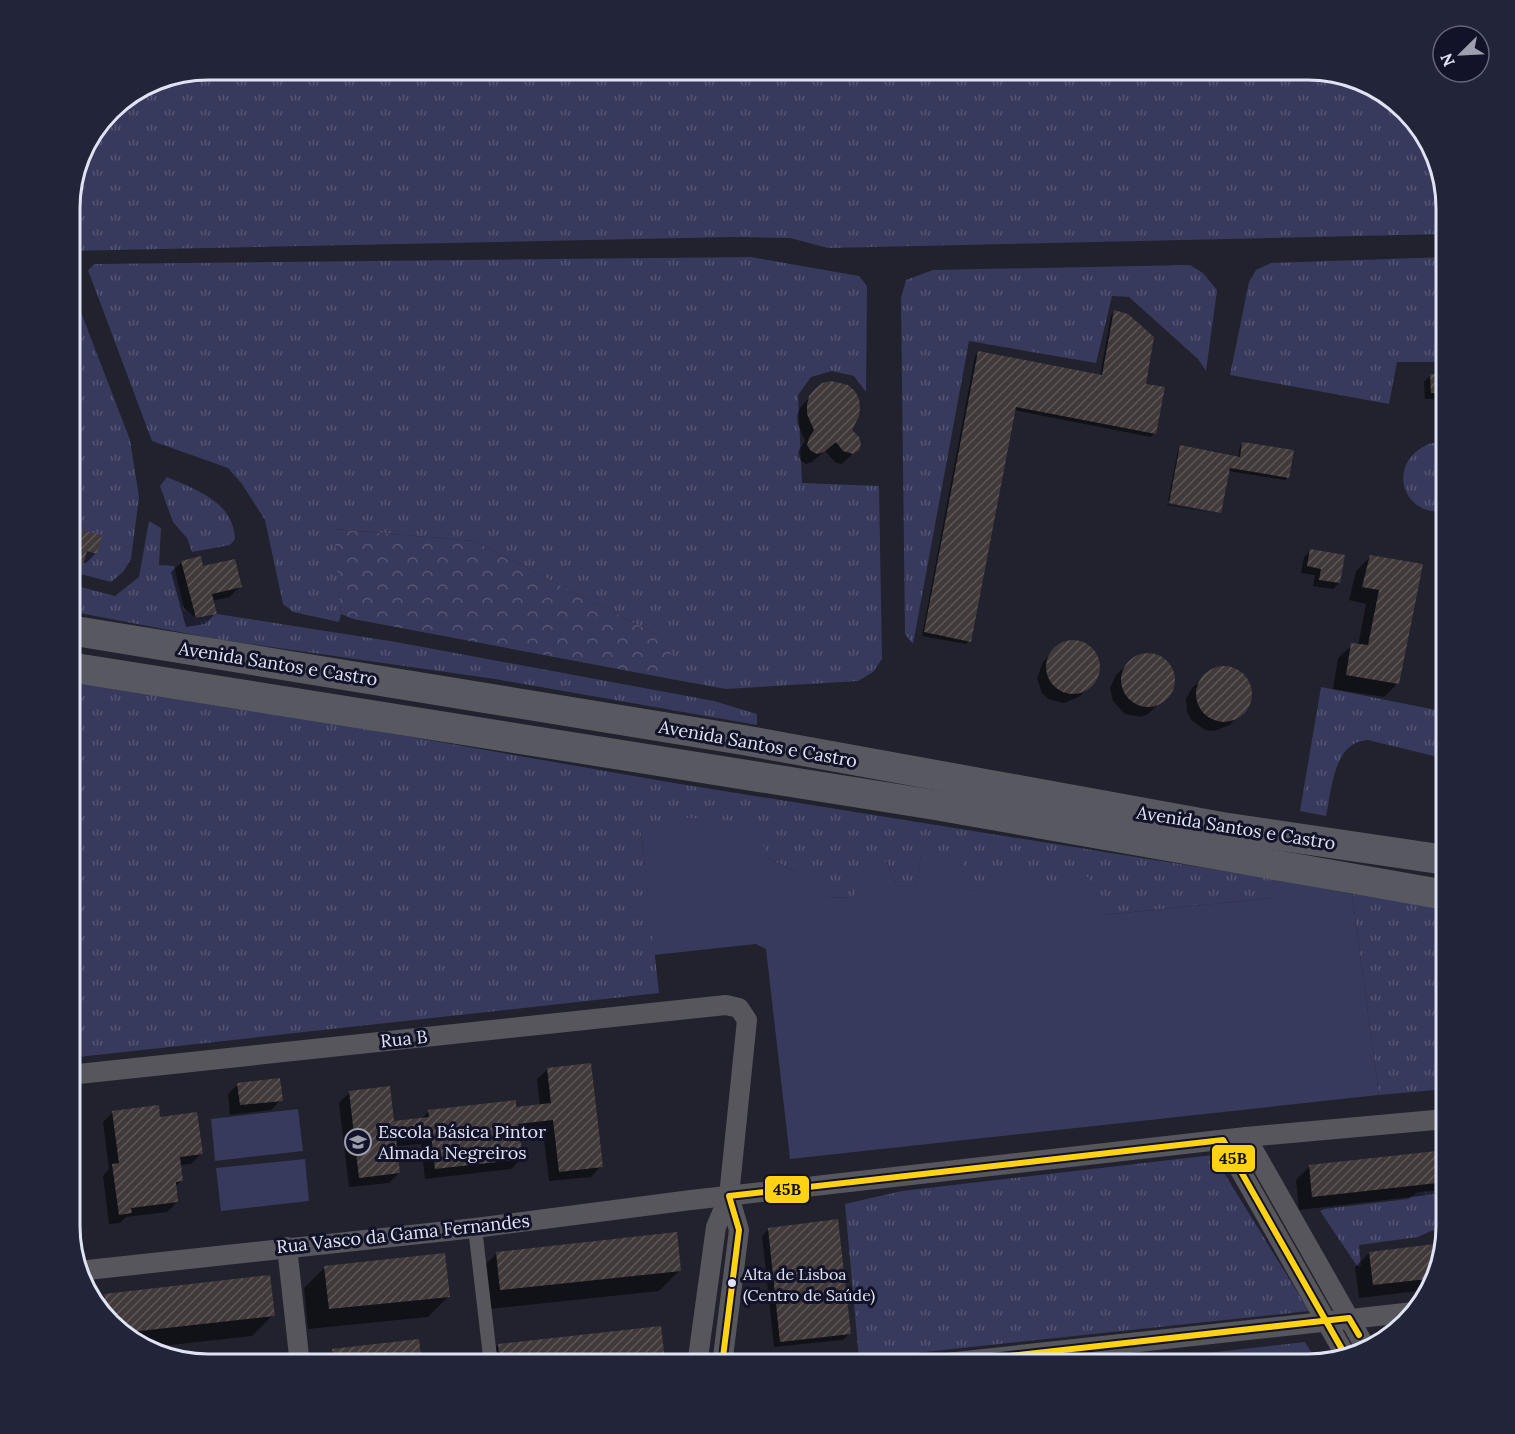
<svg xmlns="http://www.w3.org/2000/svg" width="1515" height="1434" viewBox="0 0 1515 1434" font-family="Lora,serif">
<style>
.grass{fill:url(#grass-tufts)}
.forest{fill:url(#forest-crowns)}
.garden{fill:#373a5c}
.shadow{fill:#0007}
.building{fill:url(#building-hatch)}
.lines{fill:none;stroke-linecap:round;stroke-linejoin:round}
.pedestrian{stroke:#56565c;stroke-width:14}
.minor{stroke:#56565c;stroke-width:20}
.primary{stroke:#585960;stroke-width:30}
.bus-1-casing{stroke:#121329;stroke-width:10}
.bus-1{stroke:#ffd214;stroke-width:6}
.bus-dot{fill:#e0e3f3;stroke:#121329;stroke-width:2}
.labels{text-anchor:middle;stroke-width:6;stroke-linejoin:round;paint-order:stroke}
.bus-label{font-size:16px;fill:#e0e3f3;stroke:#121329;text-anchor:start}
.street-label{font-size:18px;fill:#e0e3f3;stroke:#121329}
.poi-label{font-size:18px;fill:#e0e3f3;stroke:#121329;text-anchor:start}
.rim{fill:none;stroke:#e0e3f3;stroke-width:3}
.line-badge{stroke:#121329;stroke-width:2}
.pale-badge-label{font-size:16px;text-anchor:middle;font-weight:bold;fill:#111}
</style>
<defs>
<pattern id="grass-tufts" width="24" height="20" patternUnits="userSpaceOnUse" patternTransform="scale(1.5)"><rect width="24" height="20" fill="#373a5c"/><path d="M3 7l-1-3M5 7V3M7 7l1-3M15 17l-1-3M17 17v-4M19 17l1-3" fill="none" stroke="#545674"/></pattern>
<pattern id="forest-crowns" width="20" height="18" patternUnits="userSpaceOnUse" patternTransform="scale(1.5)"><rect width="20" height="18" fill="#373a5c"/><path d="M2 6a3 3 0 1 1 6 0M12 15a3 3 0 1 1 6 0" fill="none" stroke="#545674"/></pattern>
<pattern id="building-hatch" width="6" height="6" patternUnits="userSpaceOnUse" patternTransform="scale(1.5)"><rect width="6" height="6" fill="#423a3a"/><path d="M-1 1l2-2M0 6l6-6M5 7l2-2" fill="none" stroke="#5d5657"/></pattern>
</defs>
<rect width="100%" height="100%" fill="#21222d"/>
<g class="grass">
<polygon points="207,69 1317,69 1361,80 1406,110 1435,154 1446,198 1446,234 828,248 790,238 733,237 69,251 69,198 83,146 116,103 155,79"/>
<polygon points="751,257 859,276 867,286 866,392 854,376 832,371 811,377 798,395 802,483 879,486 882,659 873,672 858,681 726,689 671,679 671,642 474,541 335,529 341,614 339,622 293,612 283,604 265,520 242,484 228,468 152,441 88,270 95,264"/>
<polygon points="1446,257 1446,362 1397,362 1389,404 1230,375 1249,282 1256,270 1271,263"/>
<polygon points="1190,265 1203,273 1217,290 1206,371 1198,359 1129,297 1112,296 1096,363 969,341 913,644 905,634 901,298 906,280 933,270"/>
<polygon points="69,281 130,440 139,497 131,559 123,572 111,582 69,571"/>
<path d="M1432 443H1446V511C1400 518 1385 459 1432 443Z"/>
<path d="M167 477C196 490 233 501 235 539L230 545 192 552 187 538 173 522 160 486Z"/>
<polygon points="149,521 161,528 159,565 174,566 184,608 196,618 217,614 396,642 714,701 757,714 757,725 495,679 216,639 69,611 69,584 115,596 139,577"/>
<polygon points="69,682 239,707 674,783 1273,879 1273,898 1103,915 1057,886 1026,886 971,891 921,855 916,886 897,887 887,862 853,897 825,898 798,873 766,857 641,830 659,993 69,1058"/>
<path d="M1321 687 1446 712V759L1368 740C1333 742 1332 789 1326 816L1300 811Z"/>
<polygon points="1352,894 1446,908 1446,1089 1379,1095"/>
<polygon points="1213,1155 1309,1311 859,1359 845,1204 902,1191"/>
<polygon points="1446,1190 1445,1230 1431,1231 1418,1237 1359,1245 1361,1266 1357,1266 1320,1211 1324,1209 1408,1199 1418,1192"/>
<polygon points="1305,1342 1318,1364 1101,1365"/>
</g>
<polygon class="forest" points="334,529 474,541 671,642 671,679 353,619 341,614"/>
<g class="garden">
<polygon points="676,817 759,823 766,857 798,873 819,870 825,898 853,897 870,861 887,862 897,887 916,885 921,855 961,855 971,891 993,888 1000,868 1026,869 1027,886 1057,886 1068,873 1088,877 1103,915 1273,898 1273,879 1352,894 1379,1095 790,1159 766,949 756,944 654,955 641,829"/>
<polygon points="298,1109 303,1151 215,1161 211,1119"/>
<polygon points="305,1159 309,1201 221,1211 216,1168"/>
</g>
<g class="shadow">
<polygon points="1114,312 1145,385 1154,433 1151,437 1013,410 969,641 966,644 922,636 975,356 978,352 1100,376 1111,315"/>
<polygon points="1446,375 1446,399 1425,399 1424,382 1430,376"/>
<polygon points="816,390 850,430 858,449 842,464 836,463 825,451 812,462 806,464 801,461 798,456 799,450 805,441 798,425 797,416 800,408"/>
<polygon points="1243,443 1288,477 1285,480 1228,471 1220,512 1168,501 1178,450 1181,447 1238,458 1240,446"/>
<polygon points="1167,504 1218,514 1167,505"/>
<polygon points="69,528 96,553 86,563 82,562 71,575 69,574"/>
<polygon points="1310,551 1339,583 1333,589 1313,586 1315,575 1301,573 1304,557"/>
<polygon points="1370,557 1421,565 1398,683 1384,697 1333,689 1338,658 1352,645 1358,646 1366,604 1349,600 1356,571"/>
<polygon points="182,562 202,568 240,586 230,597 212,601 215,614 205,624 186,627 171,572"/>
<polygon points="1068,642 1084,644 1091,649 1099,664 1095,680 1090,686 1079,697 1064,703 1048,699 1042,693 1037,678 1043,662 1053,651"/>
<polygon points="1151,654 1159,656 1171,668 1174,676 1171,692 1148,714 1141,717 1125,714 1113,701 1110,688 1116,675 1133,658 1142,655"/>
<polygon points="1226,667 1242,674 1247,681 1250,698 1247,707 1230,725 1214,731 1205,730 1191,720 1187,712 1186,699 1192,688 1210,671"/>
<polygon points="548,1069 601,1166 591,1177 549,1181 543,1130 518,1132 521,1159 511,1169 425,1179 421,1144 396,1146 399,1173 389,1183 349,1187 339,1103 350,1092 393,1123 420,1120 429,1111 515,1109 540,1106 537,1079"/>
<polygon points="238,1084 281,1100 271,1110 230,1115 228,1094"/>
<polygon points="113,1112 159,1119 201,1154 191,1164 180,1165 181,1181 175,1187 177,1202 167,1212 126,1217 120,1223 109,1224 103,1176 109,1169 103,1122"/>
<polygon points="1446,1151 1446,1193 1299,1210 1296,1180 1310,1166"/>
<polygon points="768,1230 849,1334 843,1340 774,1347 762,1236"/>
<polygon points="1443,1244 1435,1280 1428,1290 1359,1298 1355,1267 1369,1253"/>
<polygon points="497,1253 680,1270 659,1291 480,1310 476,1274"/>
<polygon points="325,1267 449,1296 428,1317 308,1329 304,1288"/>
<polygon points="105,1295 273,1315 252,1336 144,1348 109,1324 96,1304"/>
<polygon points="498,1345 663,1360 658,1365 479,1365"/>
<polygon points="333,1350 421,1365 319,1365"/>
</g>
<g class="building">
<polygon points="1114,310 1128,314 1154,337 1146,384 1165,387 1156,434 1016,407 971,642 924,632 978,351 1102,375"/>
<polygon points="1430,374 1446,374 1446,393 1431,393"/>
<polygon points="831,381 848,385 855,391 859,399 860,407 859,416 852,430 859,437 861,443 859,450 853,454 843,451 836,442 824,452 817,454 811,451 807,445 809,438 814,430 807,414 807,405 809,396 815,389 822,383"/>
<polygon points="1242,442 1294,450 1289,478 1230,468 1221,513 1169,503 1180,445 1240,457"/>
<polygon points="69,527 102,535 97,554 87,551 83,565 69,562"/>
<polygon points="1310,549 1345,555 1340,583 1319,580 1321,569 1307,566"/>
<polygon points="1370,555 1423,564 1399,684 1346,675 1351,643 1368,645 1379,590 1362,587"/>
<polygon points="201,556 203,566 235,559 242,587 212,594 217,614 196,618 181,561"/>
<circle cx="1073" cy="667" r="27"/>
<circle cx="1148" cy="680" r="27"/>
<circle cx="1224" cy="694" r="28"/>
<polygon points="591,1063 603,1167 559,1172 553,1120 518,1124 523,1159 435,1169 431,1134 396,1138 400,1173 359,1178 349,1091 390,1086 394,1121 429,1117 428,1110 516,1100 516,1107 551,1103 547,1068"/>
<polygon points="280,1078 283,1101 240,1105 237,1083"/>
<polygon points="159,1105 160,1117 197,1112 203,1154 180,1157 183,1181 176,1182 178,1202 131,1208 132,1213 119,1215 112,1164 119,1163 112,1111"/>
<polygon points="1446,1150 1446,1182 1312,1197 1309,1165"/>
<polygon points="838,1219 851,1334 780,1342 768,1228"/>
<polygon points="677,1232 681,1271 500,1290 496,1252"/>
<polygon points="1443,1243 1436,1278 1373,1285 1369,1252"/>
<polygon points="445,1253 450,1297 329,1309 324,1266"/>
<polygon points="270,1275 275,1316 122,1333 108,1322 104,1294"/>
<polygon points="661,1326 665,1360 624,1365 500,1365 498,1344"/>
<polygon points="419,1339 422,1365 334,1365 332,1349"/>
</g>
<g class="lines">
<polyline class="pedestrian" points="475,1228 491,1365"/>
<g class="minor">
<polyline points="69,1075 726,1005 739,1008 747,1020 729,1196 716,1227 697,1365"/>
<polyline points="1246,1137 1367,1350"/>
<polyline points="1223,1140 1347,1358"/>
<polyline points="287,1247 300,1365"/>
<polyline points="78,1271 475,1228 691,1200 1246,1137 1446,1119"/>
<polyline points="722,1365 739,1230 729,1196"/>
<polyline points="928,1365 1414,1312"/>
</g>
<g class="primary">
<polyline points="69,630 743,740 1222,827 1446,860"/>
<polyline points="69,667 935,805 1446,895"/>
</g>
<defs>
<g id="bus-1">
<polyline points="722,1365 739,1230 729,1196 1223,1140 1347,1358"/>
<polyline points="930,1365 1349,1318 1359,1335"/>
</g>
</defs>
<use href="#bus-1" class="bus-1-casing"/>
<use href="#bus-1" class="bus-1"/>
</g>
<defs>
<symbol id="school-ring" viewBox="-11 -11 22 22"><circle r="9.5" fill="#121329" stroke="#9d9fae" stroke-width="1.5"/><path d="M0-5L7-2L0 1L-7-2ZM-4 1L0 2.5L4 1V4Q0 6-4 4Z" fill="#9d9fae"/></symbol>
</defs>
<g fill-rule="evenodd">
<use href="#school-ring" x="343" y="1127" width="30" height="30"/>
</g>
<circle class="bus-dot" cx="732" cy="1283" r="5"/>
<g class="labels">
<g class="bus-label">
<text x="743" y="1280">Alta de Lisboa<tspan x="743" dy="21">(Centro de Saúde)</tspan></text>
</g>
<g class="street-label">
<text transform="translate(278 664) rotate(9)" y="6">Avenida Santos e Castro</text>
<text transform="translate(758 744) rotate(10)" y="6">Avenida Santos e Castro</text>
<text transform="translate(1236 828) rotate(9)" y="6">Avenida Santos e Castro</text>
<text transform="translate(404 1039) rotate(-6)" y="6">Rua B</text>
<text transform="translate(403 1234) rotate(-6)" y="6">Rua Vasco da Gama Fernandes</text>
</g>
<g class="poi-label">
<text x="378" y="1138">Escola Básica Pintor<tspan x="378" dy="21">Almada Negreiros</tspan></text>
</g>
</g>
<path d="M0 0H1515V1434H0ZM208 80H1308A128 128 0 0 1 1436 208V1226A128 128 0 0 1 1308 1354H208A128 128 0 0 1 80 1226V208A128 128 0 0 1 208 80Z" fill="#222439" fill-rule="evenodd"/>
<path class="rim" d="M208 80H1308A128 128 0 0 1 1436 208V1226A128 128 0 0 1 1308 1354H208A128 128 0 0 1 80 1226V208A128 128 0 0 1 208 80Z"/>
<g class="line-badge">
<rect x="1211" y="1144" width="45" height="29" rx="6" fill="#ffd214"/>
<rect x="764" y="1175" width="46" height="29" rx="6" fill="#ffd214"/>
</g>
<g class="pale-badge-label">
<text x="1233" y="1164">45B</text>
<text x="787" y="1195">45B</text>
</g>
<g transform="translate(1461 54) rotate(246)"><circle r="28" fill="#121329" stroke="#64667a" stroke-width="1.5"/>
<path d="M0-4.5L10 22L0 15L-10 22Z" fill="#9d9fae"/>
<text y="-9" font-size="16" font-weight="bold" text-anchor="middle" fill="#e0e3f3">N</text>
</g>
</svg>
